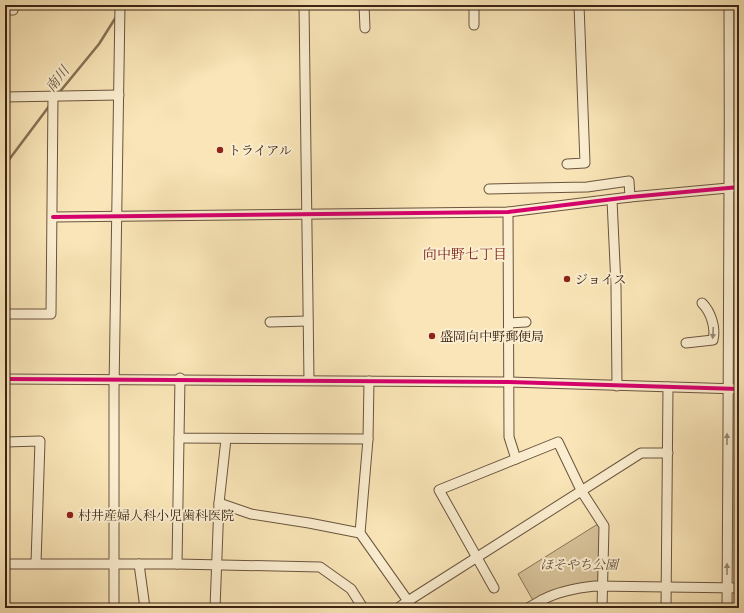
<svg xmlns="http://www.w3.org/2000/svg" width="744" height="613" viewBox="0 0 744 613" font-family="'Libre Bodoni','Noto Serif JP',serif">
<style>
.green{fill:#d9c49b;stroke:#8a7458}
.lines{fill:none;stroke-linecap:round;stroke-linejoin:round}
.stream{stroke:#867055;stroke-width:2.5}
.minor-casing{stroke:#6a543e;stroke-width:11}
.minor{stroke:#fbeed0;stroke-width:9}
.cycleway-casing{stroke:#fbeed0;stroke-width:6}
.cycleway{stroke:#d6006c;stroke-width:4}
.oneway{fill:#9a8972}
.poi-dot{fill:#8f2418;stroke:#fbeed0;stroke-width:1.5}
.labels{text-anchor:middle;stroke-width:4;stroke-linejoin:round;paint-order:stroke}
.poi-label{font-size:13px;fill:#3a2415;stroke:#fbeed0;text-anchor:start}
.park-label{font-size:13px;font-style:italic;fill:#624c36;stroke:#fbeed0}
.water-label{font-size:14px;font-style:italic;fill:#66503a;stroke:#fbeed0}
.neighbourhood-label{font-size:14px;fill:#7a1f14;stroke:#fbeed0}
</style>
<rect width="100%" height="100%" fill="#f9e5b7"/>
<filter id="stains"><feTurbulence type="fractalNoise" baseFrequency=".005" numOctaves="4"/><feColorMatrix values="0 0 0 0 .2 0 0 0 0 .09 0 0 0 0 .02 0 0 0 .5 -.17"/></filter>
<radialGradient id="worn" r=".72"><stop offset=".6" stop-color="#630" stop-opacity="0"/><stop offset="1" stop-color="#630" stop-opacity=".3"/></radialGradient>
<polygon class="green" points="601,522 602,587 595,586 535,604 518,574"/>
<g class="lines">
<g class="stream">
<polyline points="58,94 99,44 116,17"/>
<polyline points="5,165 50,105"/>
</g>
<defs>
<g id="minor">
<polyline points="304,5 309,380"/>
<polyline points="364,5 365,28"/>
<polyline points="474,5 474,25"/>
<polyline points="5,10 13,10 15,5"/>
<polyline points="5,97 119,95"/>
<polyline points="567,164 585,163 579,5"/>
<polyline points="489,189 587,187 629,181 630,197"/>
<polyline points="612,200 616,286 617,386"/>
<polyline points="508,212 509,437 516,459"/>
<polyline points="53,217 508,212 630,197 739,187"/>
<polyline points="5,314 51,314 53,96"/>
<polyline points="270,322 308,321"/>
<polyline points="509,323 526,322"/>
<path d="M686 343 713 340C716 328 711 312 702 303"/>
<polyline points="180,378 179,438 368,439"/>
<polyline points="5,379 509,382 739,389"/>
<polyline points="369,381 368,439 360,533 408,601 641,453 668,453"/>
<polyline points="5,442 40,441 36,563"/>
<polyline points="219,503 251,514 309,523 360,533"/>
<polyline points="5,564 177,564 179,438"/>
<polyline points="139,564 145,608"/>
<polyline points="177,564 320,567 351,589 363,608"/>
<polyline points="494,588 439,490 558,442 582,492 604,526 602,608"/>
<polyline points="114,608 114,390 120,5"/>
<polyline points="215,608 219,503 226,439"/>
<polyline points="398,608 408,601"/>
<polyline points="528,608 542,600"/>
<path d="M543 608 542 600C559 591 576 588 595 586L739 588"/>
<polyline points="666,608 668,387"/>
<path d="M727 608C728 407 730 206 729 5"/>
</g>
</defs>
<use href="#minor" class="minor-casing"/>
<use href="#minor" class="minor"/>
<defs>
<g id="cycleway">
<polyline points="53,217 508,212 630,197 739,187"/>
<polyline points="5,379 509,382 739,389"/>
</g>
</defs>
<use href="#cycleway" class="cycleway-casing"/>
<use href="#cycleway" class="cycleway"/>
</g>
<defs><path id="oneway-solid" d="M-6-.8H1V-3.2L6.5 0L1 3.2V.8H-6Z"/></defs>
<g class="oneway">
<use href="#oneway-solid" transform="translate(713 333) rotate(93)"/>
<use href="#oneway-solid" transform="translate(727 439) rotate(-90)"/>
<use href="#oneway-solid" transform="translate(727 569) rotate(-90)"/>
</g>
<g class="poi-dot">
<circle cx="220" cy="150" r="4"/>
<circle cx="567" cy="279" r="4"/>
<circle cx="432" cy="336" r="4"/>
<circle cx="70" cy="515" r="4"/>
</g>
<g class="labels">
<g class="poi-label">
<text x="228" y="155">トライアル</text>
<text x="575" y="284">ジョイス</text>
<text x="440" y="341">盛岡向中野郵便局</text>
<text x="78" y="520">村井産婦人科小児歯科医院</text>
</g>
<g class="park-label">
<text x="579" y="569">ほそやち公園</text>
</g>
<g class="water-label">
<text transform="translate(57 79) rotate(-52)" y="5">南川</text>
</g>
<g class="neighbourhood-label">
<text x="465" y="259">向中野七丁目</text>
</g>
</g>
<rect width="744" height="613" fill="none" stroke="#f9e5b7" stroke-width="20"/>
<rect x="6" y="6" width="732" height="601" fill="none" stroke="#3a2415" stroke-width="2"/>
<rect x="10" y="10" width="724" height="593" fill="none" stroke="#3a2415"/>
<rect width="100%" height="100%" filter="url(#stains)"/>
<rect width="100%" height="100%" fill="url(#worn)"/>
</svg>
